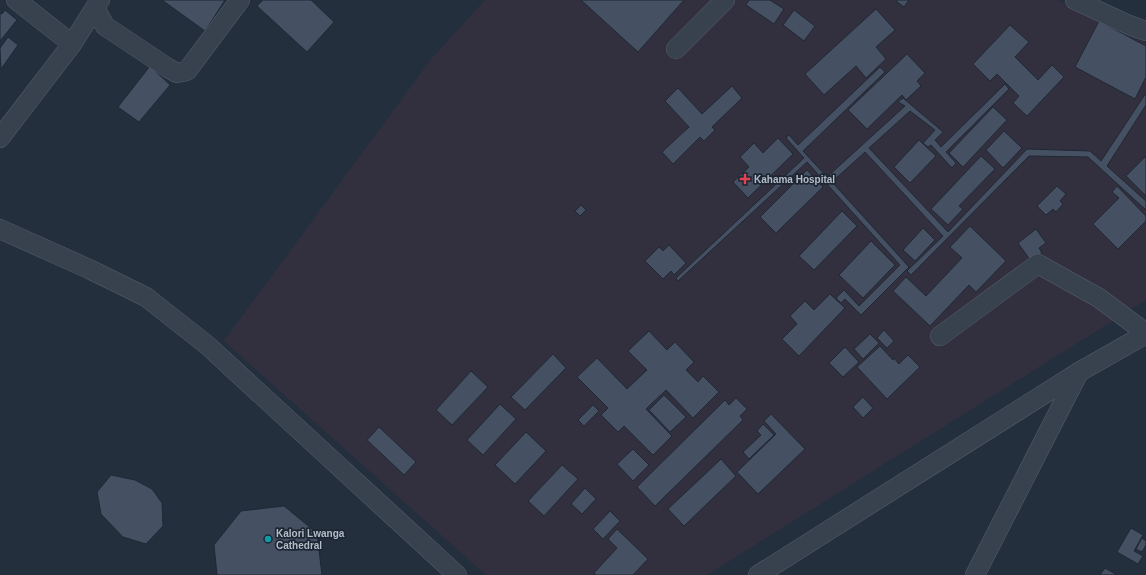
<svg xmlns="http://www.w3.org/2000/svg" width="1146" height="575" viewBox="0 0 1146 575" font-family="Arial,sans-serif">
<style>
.medical{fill:#32303f}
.building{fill:#455162;stroke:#1f2835}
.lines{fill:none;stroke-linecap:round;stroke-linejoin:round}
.minor-casing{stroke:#565f6c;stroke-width:20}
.minor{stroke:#38414e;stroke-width:19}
.health-dot{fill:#e0444e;stroke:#1d2633;stroke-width:1.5}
.culture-dot{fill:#0f9aa8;stroke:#1d2633;stroke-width:1.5}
.labels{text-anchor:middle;stroke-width:3.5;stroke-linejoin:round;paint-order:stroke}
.poi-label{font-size:10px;font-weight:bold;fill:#b4bcc9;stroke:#1d2633;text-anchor:start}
</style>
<rect width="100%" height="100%" fill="#242f3e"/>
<polygon class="medical" points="485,0 1057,0 1146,43 1146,300 707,575 486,575 224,341 432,58"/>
<g class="building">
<polygon points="162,0 225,0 205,31"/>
<polygon points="263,0 311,0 334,22 307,52 257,6"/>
<polygon points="581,0 684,0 638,52"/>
<polygon points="749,0 770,0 784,9 774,24 746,5"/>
<polygon points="897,0 909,0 904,7 896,1"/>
<polygon points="876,9 895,30 876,47 886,59 866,78 856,66 824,95 805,74"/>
<polygon points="5,10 17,20 0,41 0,13 2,14"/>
<polygon points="794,10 815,26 804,41 783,25"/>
<polygon points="1099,21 1146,46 1146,77 1135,99 1075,67"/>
<polygon points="1010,25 1029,42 1015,57 1038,80 1052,65 1064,77 1027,116 1013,103 1019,96 997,74 990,81 973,64"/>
<polygon points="8,37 18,45 1,69 0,48"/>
<polygon points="907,54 925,73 917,81 921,86 906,100 902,95 867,129 848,110"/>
<polygon points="150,66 170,85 139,122 118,107"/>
<polygon points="880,67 885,72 803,151 827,177 905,106 898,102 903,98 943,132 935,140 941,147 1005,84 1009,89 946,152 956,163 952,168 931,145 928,147 923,143 935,130 910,111 869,148 948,232 1027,149 1090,151 1101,161 1146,93 1146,105 1107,166 1146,201 1146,210 1088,157 1029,156 911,275 907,271 943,236 865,152 832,182 909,267 861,315 845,299 841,303 836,298 844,290 859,306 900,265 807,162 678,281 676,278 804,158 786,138 789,135 798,145"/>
<polygon points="732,86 742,98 712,127 715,130 704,141 700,137 673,164 662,152 689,127 665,101 678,88 702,114"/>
<polygon points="993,107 1007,120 963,167 949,153"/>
<polygon points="1004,131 1022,148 1003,168 986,150"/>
<polygon points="778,138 793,154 748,198 733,182 749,167 740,157 754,143 763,153"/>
<polygon points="919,140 936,156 910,183 894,167"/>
<polygon points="981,156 995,169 959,206 963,209 948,225 931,209"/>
<polygon points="1145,157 1146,158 1146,196 1126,176"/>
<polygon points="807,170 823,187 776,233 760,217"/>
<polygon points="1057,186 1066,194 1060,201 1063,204 1056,212 1053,209 1046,215 1037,206"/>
<polygon points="1117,186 1146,216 1146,221 1118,249 1093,224 1119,198 1112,192"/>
<polygon points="581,205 586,210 580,216 575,211"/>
<polygon points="842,211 857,226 814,270 799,256"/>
<polygon points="970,226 1006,261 976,292 969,285 930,326 893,291 906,277 926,296 962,258 950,247"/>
<polygon points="923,228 935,240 915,261 903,250"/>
<polygon points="1036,229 1046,243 1039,248 1042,253 1031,261 1018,243"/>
<polygon points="871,241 895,265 863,298 839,275"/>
<polygon points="669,245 686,263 674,275 671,271 663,279 645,261 659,247 663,251"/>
<polygon points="830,294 845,308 799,356 782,339 797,324 790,316 805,301 814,310"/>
<polygon points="884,330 894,341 887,348 877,338"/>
<polygon points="649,331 667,350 675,342 694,362 686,370 698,382 703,376 719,392 693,418 666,390 646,409 672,436 653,455 624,426 618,432 601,415 608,408 577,377 597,358 627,389 647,370 628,351"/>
<polygon points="870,334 879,343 863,359 854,349"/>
<polygon points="880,346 893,360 894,358 899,364 908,355 920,367 887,399 857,367"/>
<polygon points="845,347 859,362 843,377 829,363"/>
<polygon points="553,354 566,368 525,410 511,397"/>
<polygon points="471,371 488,387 452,425 436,410"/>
<polygon points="664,395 686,417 670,432 649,410"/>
<polygon points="863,397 873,408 863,418 853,407"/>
<polygon points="736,398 747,409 740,416 743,420 655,506 637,487 725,400 729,405"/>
<polygon points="500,404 516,419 483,455 467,440"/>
<polygon points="593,405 599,411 584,426 578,420"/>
<polygon points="771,414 805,449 758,494 737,472 776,434 764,421"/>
<polygon points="763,424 774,435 749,459 743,452 761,435 757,431"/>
<polygon points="379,427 416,462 404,475 367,440"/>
<polygon points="526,432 546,451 515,484 495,465"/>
<polygon points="633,449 649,465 633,481 617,464"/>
<polygon points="721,459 736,476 684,526 668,509"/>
<polygon points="562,465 578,479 544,516 528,501"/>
<polygon points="111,475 135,480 152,489 162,503 163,526 146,544 123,537 101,514 97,492"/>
<polygon points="585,488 596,499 582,514 571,504"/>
<polygon points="284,506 317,533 322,575 217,575 214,545 241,511"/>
<polygon points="610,511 620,521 603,539 593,529"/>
<polygon points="1131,528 1143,535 1134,551 1143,556 1138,564 1117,552"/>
<polygon points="617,529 648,559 633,575 596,575 594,573 617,548 608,539"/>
<polygon points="1142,538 1146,541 1146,545 1142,552 1136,549"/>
<polygon points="1105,568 1117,575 1100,575"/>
</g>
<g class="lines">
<defs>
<g id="minor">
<polyline points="16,0 72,44"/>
<polyline points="1075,0 1129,25 1146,31"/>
<polyline points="95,8 105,26 168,68 177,73 187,71 240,0"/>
<polyline points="676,49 725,0"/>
<polyline points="0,138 72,44 100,0"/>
<polyline points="0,229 89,269 146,297 207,345 457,575"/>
<polyline points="940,336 1038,264 1099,298 1146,333"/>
<polyline points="758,575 1079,372 1146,334"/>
<polyline points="975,575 1079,372"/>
</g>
</defs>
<use href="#minor" class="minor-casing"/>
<use href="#minor" class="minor"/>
</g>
<path class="health-dot" d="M743 173h4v4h4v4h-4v4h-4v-4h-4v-4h4z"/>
<circle class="culture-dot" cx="268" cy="539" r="4"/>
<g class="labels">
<g class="poi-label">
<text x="754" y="183">Kahama Hospital</text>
<text x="276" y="537">Kalori Lwanga<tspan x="276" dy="12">Cathedral</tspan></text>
</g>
</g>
</svg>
